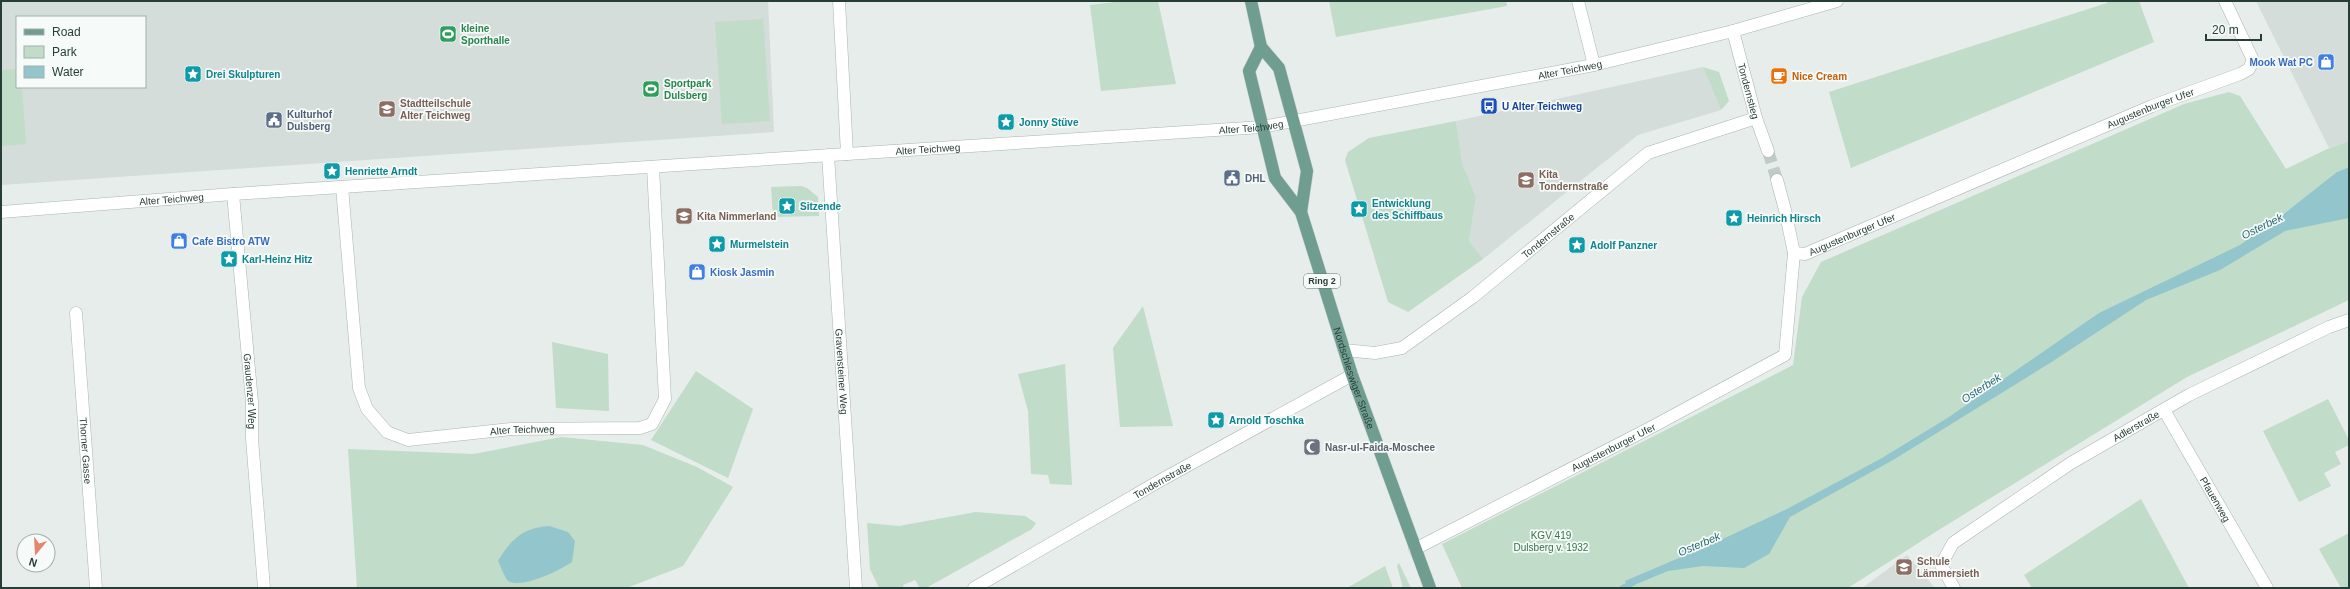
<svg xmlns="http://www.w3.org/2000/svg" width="2350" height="589" viewBox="0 0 2350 589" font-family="Helvetica,sans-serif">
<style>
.built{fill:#d4ddd9;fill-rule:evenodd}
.green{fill:#c1dcc8}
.water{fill:#93c5cc}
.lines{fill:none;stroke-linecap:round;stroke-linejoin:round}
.stream{stroke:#93c5cc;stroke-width:5.5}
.minor-tunnel{stroke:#c0cac6;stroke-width:12;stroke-dasharray:12 6;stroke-linecap:butt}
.minor-casing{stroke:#a9b5b1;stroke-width:13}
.tertiary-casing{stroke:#a9b5b1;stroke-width:13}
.primary-casing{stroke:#c2c9c7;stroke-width:13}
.minor{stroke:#fff;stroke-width:12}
.tertiary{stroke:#fff;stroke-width:12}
.primary{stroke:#6f9e91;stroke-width:12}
.labels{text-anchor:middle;stroke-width:3.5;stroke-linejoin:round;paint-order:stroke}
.shield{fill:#f6faf8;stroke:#647671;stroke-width:1}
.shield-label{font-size:9px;font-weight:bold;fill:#263e37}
.leisure-label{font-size:10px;font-weight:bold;fill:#27864d;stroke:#f6faf8;text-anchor:start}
.shop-label{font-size:10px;font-weight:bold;fill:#366cbe;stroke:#f6faf8;text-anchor:start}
.street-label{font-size:10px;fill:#263e37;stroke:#f6faf8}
.culture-label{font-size:10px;font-weight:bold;fill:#0d838f;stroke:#f6faf8;text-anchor:start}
.food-label{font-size:10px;font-weight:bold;fill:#c56008;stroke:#f6faf8;text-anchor:start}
.education-label{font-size:10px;font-weight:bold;fill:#785e54;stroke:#f6faf8;text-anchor:start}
.transit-label{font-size:10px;font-weight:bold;fill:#164399;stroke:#f6faf8;text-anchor:start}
.service-label{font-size:10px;font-weight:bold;fill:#4e5e75;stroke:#f6faf8;text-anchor:start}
.worship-label{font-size:10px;font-weight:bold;fill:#5b616d;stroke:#f6faf8;text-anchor:start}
.park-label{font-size:10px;fill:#34714a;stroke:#f6faf8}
.water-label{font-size:11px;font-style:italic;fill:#256974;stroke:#f6faf8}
</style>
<rect width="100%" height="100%" fill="#e6edea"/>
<g class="built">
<path d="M1 1H768L774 132 1 185ZM17 17H145V87H17Z"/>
<polygon points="2256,1 2349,1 2349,141 2329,148"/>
<polygon points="1703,67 1721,110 1638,135 1483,259 1469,241 1476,197 1462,163 1456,121"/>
<polygon points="1907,555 1935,588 1862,588"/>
</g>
<g class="green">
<polygon points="1123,1 1158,1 1176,84 1101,91 1090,5"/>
<polygon points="1329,1 1506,1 1507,6 1336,37"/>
<polygon points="2107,1 2139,1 2154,42 1851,168 1829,92 2107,3"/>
<polygon points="763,19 770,121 722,124 715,22"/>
<polygon points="1703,67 1719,72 1729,101 1721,110"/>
<polygon points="17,69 17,87 22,87 26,144 1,146 1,70"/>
<polygon points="2229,92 2240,96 2286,169 2327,149 2349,141 2349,167 2337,172 2349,179 2349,300 2187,377 1937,531 1848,588 1462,588 1442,544 1793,365 1802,297 1821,262 2184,104"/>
<polygon points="1456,121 1462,163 1476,197 1469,241 1483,259 1408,312 1388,302 1345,160 1348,152 1369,138"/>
<polygon points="801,186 807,188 818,197 819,216 773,217 771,187"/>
<polygon points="1143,306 1173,426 1120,427 1113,348"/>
<polygon points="552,342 608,354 609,411 556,408"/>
<polygon points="1065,364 1072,485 1050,484 1048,475 1031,474 1028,411 1018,374"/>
<polygon points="696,371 753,409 728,478 651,440"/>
<polygon points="2328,399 2349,440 2349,445 2335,452 2341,464 2324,473 2331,486 2299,502 2263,431"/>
<polygon points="561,437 643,445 697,467 733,487 683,566 627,588 357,588 348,449 474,454"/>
<polygon points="2141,499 2189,588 2032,588 2024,575"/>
<polygon points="976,512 1025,516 1036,523 1032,529 926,588 920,588 915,580 903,585 904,588 879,588 870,569 867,523 899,526"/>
<polygon points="2349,533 2349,588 2341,588 2319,549"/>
<polygon points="1399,563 1411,588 1403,588 1397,566"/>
<polygon points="1385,566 1393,588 1347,588"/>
</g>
<g class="water">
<polygon points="2349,167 2349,218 2285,231 2220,270 2146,300 2050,363 1893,460 1790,517 1769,554 1744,568 1703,566 1668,571 1627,588 1625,581 1686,555 1681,552 1683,547 1697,551 1787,509 1882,458 1949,417 2099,313 2240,245 2280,217 2337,172"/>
<path d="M549 526 568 532 575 541 572 562C558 571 523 589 508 581 504 576 501 567 498 561 511 539 523 528 549 526Z"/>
</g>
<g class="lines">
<polyline class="stream" points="1622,588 1633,583"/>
<polyline class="minor-tunnel" points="1768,151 1777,180"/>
<defs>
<g id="minor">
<polyline points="839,1 847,154"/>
<polyline points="1578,1 1594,65"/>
<path id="s1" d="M1733 31 1756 118 1768 151"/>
<path id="s2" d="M828 155 856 588"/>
<path id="s3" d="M342 187 359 388 367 409 387 432 408 440 511 429 640 428 652 424 665 399 653 167"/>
<path id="s4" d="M233 194 252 402V439L264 588"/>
<path id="s5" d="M1794 253 1805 254 2152 106 2240 74 2249 69 2253 60 2225 1"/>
<path id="s6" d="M76 313 96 588"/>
<path id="s7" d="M1344 350 1375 353 1402 348 1473 297 1648 153 1756 118"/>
<path id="s8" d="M2164 410 2267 588"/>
<path id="s9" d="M1415 549 1650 428 1785 355 1794 253 1785 210 1777 180"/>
<path id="s10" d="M974 588 1163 479 1352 375"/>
<path id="s11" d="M1954 588 1941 565 1953 543 2071 463 2189 395 2329 327 2349 320"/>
</g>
<g id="tertiary">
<path id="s12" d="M1 212 233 194 1262 127 1594 65 1733 31 1837 1"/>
</g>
<g id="primary">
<polyline points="1251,1 1261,47 1279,68 1307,171 1301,212"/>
<path id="s13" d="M1261 47 1249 71 1275 178 1301 212 1352 375 1430 588"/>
</g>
</defs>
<use href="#minor" class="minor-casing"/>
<use href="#tertiary" class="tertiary-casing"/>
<use href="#primary" class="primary-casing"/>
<use href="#minor" class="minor"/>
<use href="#tertiary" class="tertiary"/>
<use href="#primary" class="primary"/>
</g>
<defs>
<symbol id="stadium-square" viewBox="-11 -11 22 22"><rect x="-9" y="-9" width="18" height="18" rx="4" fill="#2e9e5b" stroke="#f6faf8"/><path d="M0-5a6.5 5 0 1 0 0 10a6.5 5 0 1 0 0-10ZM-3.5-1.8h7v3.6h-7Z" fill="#fff"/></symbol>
<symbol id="shop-square" viewBox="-11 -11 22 22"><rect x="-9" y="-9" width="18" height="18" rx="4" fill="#3f7fe0" stroke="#f6faf8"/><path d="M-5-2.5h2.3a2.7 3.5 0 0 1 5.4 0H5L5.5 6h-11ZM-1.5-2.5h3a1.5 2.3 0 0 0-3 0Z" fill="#fff"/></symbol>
<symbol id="sight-square" viewBox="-11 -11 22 22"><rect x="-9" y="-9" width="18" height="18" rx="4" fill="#0f9aa8" stroke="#f6faf8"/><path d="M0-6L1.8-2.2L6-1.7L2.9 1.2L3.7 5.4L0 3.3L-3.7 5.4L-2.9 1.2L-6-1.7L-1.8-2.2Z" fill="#fff"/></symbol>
<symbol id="cafe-square" viewBox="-11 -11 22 22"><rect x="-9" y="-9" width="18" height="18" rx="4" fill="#e8710a" stroke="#f6faf8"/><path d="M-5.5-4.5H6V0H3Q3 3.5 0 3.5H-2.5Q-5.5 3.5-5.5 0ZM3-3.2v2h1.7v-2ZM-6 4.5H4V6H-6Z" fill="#fff"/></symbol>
<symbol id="bus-square" viewBox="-11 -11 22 22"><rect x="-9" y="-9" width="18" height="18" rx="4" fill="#1a4fb4" stroke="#f6faf8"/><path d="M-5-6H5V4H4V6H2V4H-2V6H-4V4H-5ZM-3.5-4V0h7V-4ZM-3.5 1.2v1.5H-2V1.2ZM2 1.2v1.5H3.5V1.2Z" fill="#fff"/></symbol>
<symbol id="school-square" viewBox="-11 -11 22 22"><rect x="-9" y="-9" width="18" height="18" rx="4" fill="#8d6e63" stroke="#f6faf8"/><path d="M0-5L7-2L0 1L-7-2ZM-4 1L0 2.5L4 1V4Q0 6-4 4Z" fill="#fff"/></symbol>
<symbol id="civic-square" viewBox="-11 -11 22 22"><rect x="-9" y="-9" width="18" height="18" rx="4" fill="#5c6f8a" stroke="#f6faf8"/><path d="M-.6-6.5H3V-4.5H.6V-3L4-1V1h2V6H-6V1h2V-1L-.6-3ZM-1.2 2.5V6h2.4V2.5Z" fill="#fff"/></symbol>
<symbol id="mosque-square" viewBox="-11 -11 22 22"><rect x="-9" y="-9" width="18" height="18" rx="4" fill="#6b7280" stroke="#f6faf8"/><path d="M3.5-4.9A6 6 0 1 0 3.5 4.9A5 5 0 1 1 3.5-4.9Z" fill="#fff"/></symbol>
</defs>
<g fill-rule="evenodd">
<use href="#stadium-square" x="438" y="24" width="20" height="20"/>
<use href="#shop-square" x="2316" y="52" width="20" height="20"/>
<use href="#sight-square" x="183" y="64" width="20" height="20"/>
<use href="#cafe-square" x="1769" y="66" width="20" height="20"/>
<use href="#stadium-square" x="641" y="79" width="20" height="20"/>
<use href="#bus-square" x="1479" y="96" width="20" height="20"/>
<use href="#school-square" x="377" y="99" width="20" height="20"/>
<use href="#civic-square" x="264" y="110" width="20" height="20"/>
<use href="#sight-square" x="996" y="112" width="20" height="20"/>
<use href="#sight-square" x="322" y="161" width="20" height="20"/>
<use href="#civic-square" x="1222" y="168" width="20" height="20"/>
<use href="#school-square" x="1516" y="170" width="20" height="20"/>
<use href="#sight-square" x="777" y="196" width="20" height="20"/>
<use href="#sight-square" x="1349" y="199" width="20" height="20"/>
<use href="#school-square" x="674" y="206" width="20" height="20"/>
<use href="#sight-square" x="1724" y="208" width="20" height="20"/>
<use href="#shop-square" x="169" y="231" width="20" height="20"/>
<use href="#sight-square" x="707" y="234" width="20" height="20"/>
<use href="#sight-square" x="1567" y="235" width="20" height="20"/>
<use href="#sight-square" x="219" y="249" width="20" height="20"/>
<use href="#shop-square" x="687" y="262" width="20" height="20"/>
<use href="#sight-square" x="1206" y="410" width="20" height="20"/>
<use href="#mosque-square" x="1302" y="437" width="20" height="20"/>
<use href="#school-square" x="1894" y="557" width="20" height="20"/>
</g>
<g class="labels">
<rect class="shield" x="1304" y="274" width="36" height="14" rx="3"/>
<g class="shield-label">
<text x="1322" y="284">Ring 2</text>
</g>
<g class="leisure-label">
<text x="461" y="32">kleine<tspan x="461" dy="12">Sporthalle</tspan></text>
<text x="664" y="87">Sportpark<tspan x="664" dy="12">Dulsberg</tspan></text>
</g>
<g class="shop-label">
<text x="2313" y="66" text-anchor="end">Mook Wat PC</text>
<text x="192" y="245">Cafe Bistro ATW</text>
<text x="710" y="276">Kiosk Jasmin</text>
</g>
<g class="street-label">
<text dy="4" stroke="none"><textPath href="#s12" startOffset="1577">Alter Teichweg</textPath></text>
<text dy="4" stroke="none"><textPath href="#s1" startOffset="62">Tondernstieg</textPath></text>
<text dy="4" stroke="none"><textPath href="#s5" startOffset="386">Augustenburger Ufer</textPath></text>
<text dy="4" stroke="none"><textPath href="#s12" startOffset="1253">Alter Teichweg</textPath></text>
<text dy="4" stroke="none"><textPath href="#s12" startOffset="929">Alter Teichweg</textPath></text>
<text dy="4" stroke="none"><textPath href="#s12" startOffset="171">Alter Teichweg</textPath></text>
<text dy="4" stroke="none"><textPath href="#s5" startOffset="62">Augustenburger Ufer</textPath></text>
<text dy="4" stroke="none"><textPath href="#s7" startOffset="243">Tondernstraße</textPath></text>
<text dy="4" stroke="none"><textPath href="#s2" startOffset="217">Gravensteiner Weg</textPath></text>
<text dy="4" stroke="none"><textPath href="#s13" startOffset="354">Nordschleswiger Straße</textPath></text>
<text dy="4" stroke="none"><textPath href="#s4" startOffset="198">Graudenzer Weg</textPath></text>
<text dy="4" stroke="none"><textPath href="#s11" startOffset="269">Adlerstraße</textPath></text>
<text dy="4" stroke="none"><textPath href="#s3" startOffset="392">Alter Teichweg</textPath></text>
<text dy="4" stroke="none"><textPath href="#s9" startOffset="223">Augustenburger Ufer</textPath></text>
<text dy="4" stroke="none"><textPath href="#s6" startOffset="138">Thorner Gasse</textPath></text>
<text dy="4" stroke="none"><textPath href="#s10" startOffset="217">Tondernstraße</textPath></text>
<text dy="4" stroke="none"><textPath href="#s8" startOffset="103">Pfauenweg</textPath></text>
</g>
<g class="culture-label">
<text x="206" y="78">Drei Skulpturen</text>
<text x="1019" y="126">Jonny Stüve</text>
<text x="345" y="175">Henriette Arndt</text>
<text x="1372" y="207">Entwicklung<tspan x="1372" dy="12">des Schiffbaus</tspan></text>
<text x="800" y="210">Sitzende</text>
<text x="1747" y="222">Heinrich Hirsch</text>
<text x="730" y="248">Murmelstein</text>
<text x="1590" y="249">Adolf Panzner</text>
<text x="242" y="263">Karl-Heinz Hitz</text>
<text x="1229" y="424">Arnold Toschka</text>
</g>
<g class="food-label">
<text x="1792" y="80">Nice Cream</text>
</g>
<g class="education-label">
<text x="400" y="107">Stadtteilschule<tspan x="400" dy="12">Alter Teichweg</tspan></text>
<text x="1539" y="178">Kita<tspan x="1539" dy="12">Tondernstraße</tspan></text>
<text x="697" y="220">Kita Nimmerland</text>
<text x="1917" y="565">Schule<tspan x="1917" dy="12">Lämmersieth</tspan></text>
</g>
<g class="transit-label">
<text x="1502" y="110">U Alter Teichweg</text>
</g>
<g class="service-label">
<text x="287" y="118">Kulturhof<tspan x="287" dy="12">Dulsberg</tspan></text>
<text x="1245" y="182">DHL</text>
</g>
<g class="worship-label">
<text x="1325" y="451">Nasr-ul-Faida-Moschee</text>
</g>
<g class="park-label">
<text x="1551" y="539">KGV 419<tspan x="1551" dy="12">Dulsberg v. 1932</tspan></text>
</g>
<g class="water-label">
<text transform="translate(2262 226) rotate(-26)" y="4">Osterbek</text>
<text transform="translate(1981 388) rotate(-33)" y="4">Osterbek</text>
<text transform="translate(1699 544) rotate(-23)" y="4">Osterbek</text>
</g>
</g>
<rect width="2350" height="589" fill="none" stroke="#263e37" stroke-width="4"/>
<rect x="16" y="16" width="130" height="72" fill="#f6faf8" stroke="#a3afab"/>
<rect x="24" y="29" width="20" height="6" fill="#6f9e91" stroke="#a3afab"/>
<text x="52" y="36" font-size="12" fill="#263e37">Road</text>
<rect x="24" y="46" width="20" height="12" fill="#c1dcc8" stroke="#a3afab"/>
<text x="52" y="56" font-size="12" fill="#263e37">Park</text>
<rect x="24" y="66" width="20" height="12" fill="#93c5cc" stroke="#a3afab"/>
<text x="52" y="76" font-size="12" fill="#263e37">Water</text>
<g transform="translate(36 553) rotate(198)"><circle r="19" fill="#f6faf8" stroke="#a3afab"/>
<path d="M0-3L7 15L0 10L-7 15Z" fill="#e5876c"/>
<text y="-6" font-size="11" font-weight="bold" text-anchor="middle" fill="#263e37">N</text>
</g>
<path d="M2206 34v6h55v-6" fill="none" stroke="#263e37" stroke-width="2"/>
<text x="2212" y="34" font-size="12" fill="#263e37" stroke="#f6faf8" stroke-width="3" paint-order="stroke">20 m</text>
</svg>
